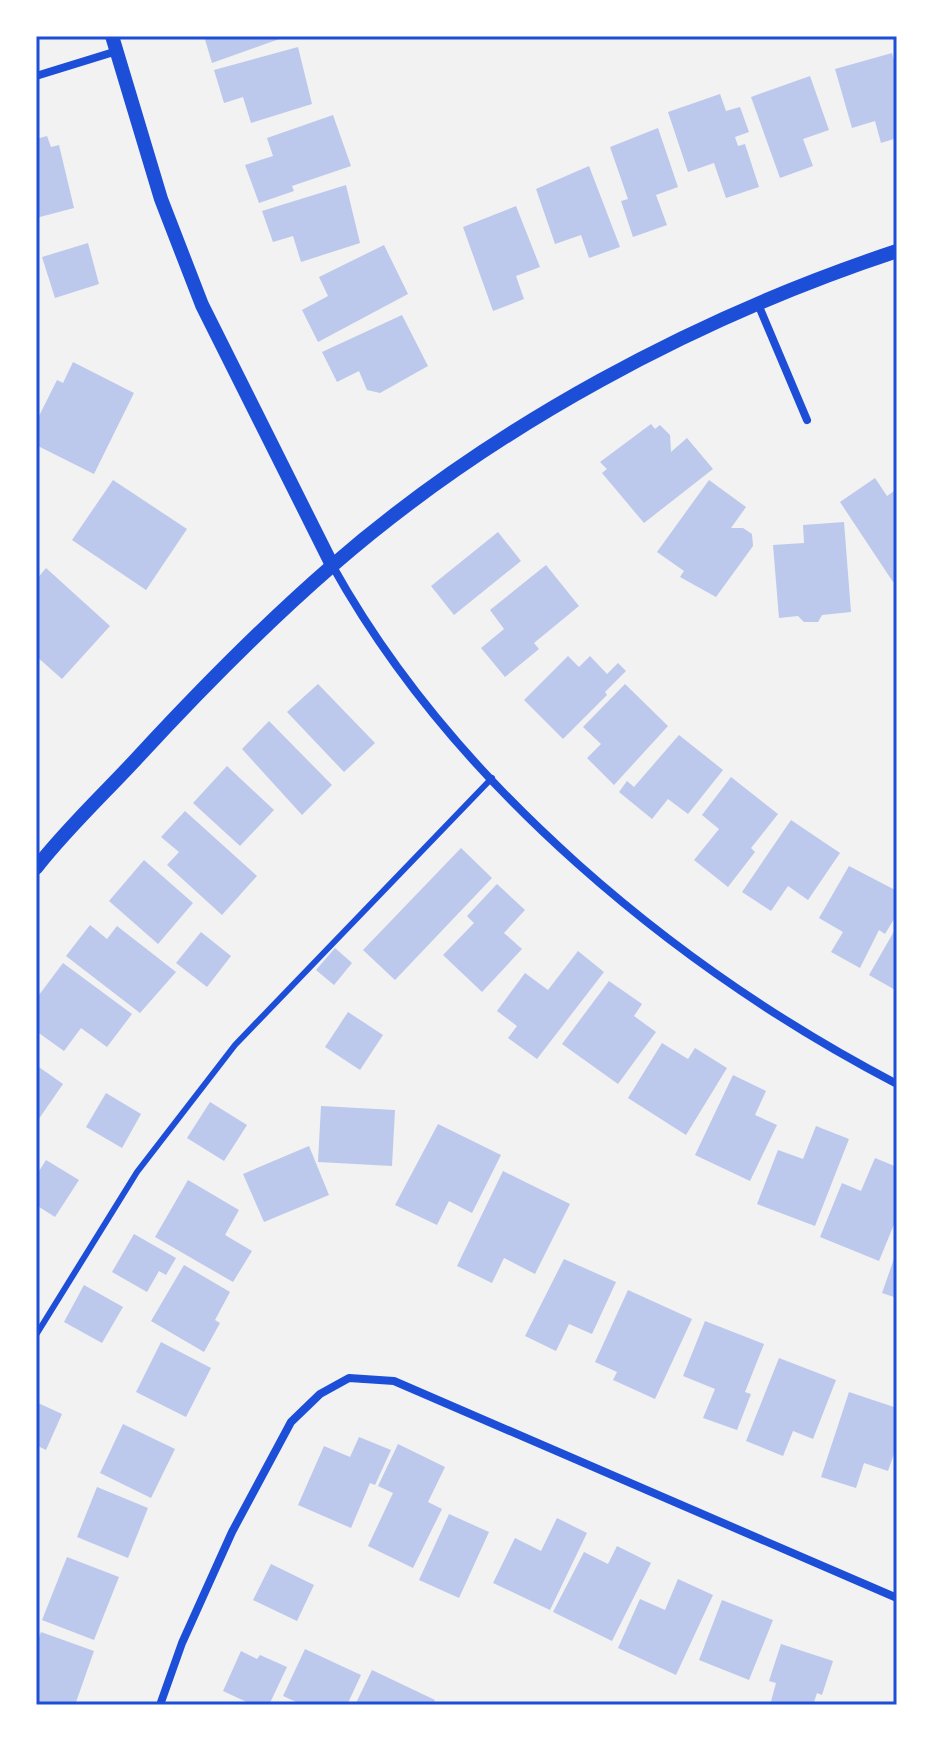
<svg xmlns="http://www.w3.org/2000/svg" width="933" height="1741" viewBox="0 0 933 1741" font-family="'Space Grotesk',sans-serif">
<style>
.building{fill:#bdc9ec}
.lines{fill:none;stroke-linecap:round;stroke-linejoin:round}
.service{stroke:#1d4ed8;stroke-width:6}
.minor{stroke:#1d4ed8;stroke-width:8}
.tertiary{stroke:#1d4ed8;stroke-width:14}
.neatline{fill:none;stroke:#1d4ed8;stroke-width:3}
</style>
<rect width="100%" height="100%" fill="#f2f2f2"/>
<g class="building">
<polygon points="204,36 285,36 285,37 212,63"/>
<polygon points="298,47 312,104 251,123 243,97 224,103 214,70"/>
<polygon points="892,53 897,71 897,138 881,143 875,121 852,128 835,69"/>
<polygon points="810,76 829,130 803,139 813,166 780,178 751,97"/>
<polygon points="720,94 726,111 740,107 749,132 735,137 738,146 745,144 759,187 726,198 714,163 688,172 668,112"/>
<polygon points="333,115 351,166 292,186 294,191 259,203 245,165 273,156 267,138"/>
<polygon points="658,128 678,187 656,195 667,225 633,237 621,201 628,199 610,147"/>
<polygon points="47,136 51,147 59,145 74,208 36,218 36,139"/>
<polygon points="589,166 620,247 589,258 581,235 555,244 536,189"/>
<polygon points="346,185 360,243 301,262 293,236 273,242 262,211"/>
<polygon points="516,206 540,267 516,276 524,299 493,311 463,227"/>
<polygon points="88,243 99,284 55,298 42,257"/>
<polygon points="384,245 408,294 318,342 302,310 328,296 319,277"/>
<polygon points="402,315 428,366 380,393 367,390 359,371 337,382 322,352"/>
<polygon points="73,362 134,393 94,474 36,445 36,422 57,380 63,383"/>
<polygon points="651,424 655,429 660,425 670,435 671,452 687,438 713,469 644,523 602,473 607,469 600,462"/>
<polygon points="875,478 887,496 897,489 897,580 893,582 840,502"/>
<polygon points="113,480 187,529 146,590 72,540"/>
<polygon points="709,480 746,507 731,528 743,528 752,534 753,546 716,597 680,577 684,571 657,552"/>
<polygon points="844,522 851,612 822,615 818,622 804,622 798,616 779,618 773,545 804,543 803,525"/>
<polygon points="498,532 521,561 454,615 431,586"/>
<polygon points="546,565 579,606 534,643 539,649 505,677 481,648 504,629 490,610"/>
<polygon points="46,568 110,626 62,679 36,656 36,580"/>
<polygon points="568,656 579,667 590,656 607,674 618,663 626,671 605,692 607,695 563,739 524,700"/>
<polygon points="318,684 375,743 344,772 287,712"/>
<polygon points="625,684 668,726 614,785 587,758 601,744 583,727"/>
<polygon points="269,721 332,785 302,815 242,749"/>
<polygon points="679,735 723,770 688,814 668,799 652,819 619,792 627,781 634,787"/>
<polygon points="227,766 274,810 240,846 193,803"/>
<polygon points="731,777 778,814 751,848 755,852 728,887 694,860 719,829 702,815"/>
<polygon points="185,811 257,876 222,915 167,865 179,852 161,837"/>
<polygon points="791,820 840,853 808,900 788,886 771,911 742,892"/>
<polygon points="461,848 492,878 395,980 363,950"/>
<polygon points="144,860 193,903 158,944 109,901"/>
<polygon points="849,866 897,891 897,914 885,934 879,930 860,968 831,952 843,932 819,918"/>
<polygon points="497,884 525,910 504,933 522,949 482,992 443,955 474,923 467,916"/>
<polygon points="90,925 107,939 117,926 176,972 140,1013 66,956"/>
<polygon points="897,926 897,991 869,975"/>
<polygon points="201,932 231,956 207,987 176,963"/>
<polygon points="335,948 352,963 334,985 316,970"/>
<polygon points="578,951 604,972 537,1059 508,1038 517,1026 497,1011 525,973 548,990"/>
<polygon points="63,963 132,1014 107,1047 81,1028 64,1051 36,1031 36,999"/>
<polygon points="609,981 642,1004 634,1016 656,1032 618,1084 562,1044"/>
<polygon points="348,1012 383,1035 360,1070 325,1047"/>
<polygon points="662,1043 688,1059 695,1048 727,1068 686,1135 628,1098"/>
<polygon points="36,1065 63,1084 36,1123"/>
<polygon points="733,1075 766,1091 755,1115 777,1125 750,1181 695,1155"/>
<polygon points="106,1093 141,1114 122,1148 86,1127"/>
<polygon points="210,1102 247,1125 224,1161 187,1138"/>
<polygon points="321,1106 395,1110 392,1166 318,1162"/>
<polygon points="438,1124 501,1155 472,1213 449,1201 437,1225 395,1205"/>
<polygon points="816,1126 849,1139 815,1226 757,1204 778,1150 803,1159"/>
<polygon points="309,1146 329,1195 264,1222 243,1174"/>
<polygon points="875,1158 897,1167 897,1217 879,1261 820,1237 842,1183 861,1191"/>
<polygon points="46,1160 79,1180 55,1217 36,1205 36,1176"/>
<polygon points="503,1171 570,1204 535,1274 504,1258 492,1283 457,1266"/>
<polygon points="188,1180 239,1210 225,1235 252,1251 233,1282 155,1237"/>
<polygon points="134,1234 176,1258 166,1275 159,1271 147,1292 112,1272"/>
<polygon points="897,1250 897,1298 882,1293"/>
<polygon points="564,1259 616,1282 592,1334 569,1324 556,1351 525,1336"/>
<polygon points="184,1265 230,1292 215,1320 220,1323 204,1352 151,1321"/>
<polygon points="84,1285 123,1307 102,1343 64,1322"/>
<polygon points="628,1290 692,1319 655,1399 613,1380 617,1372 595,1362"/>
<polygon points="705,1321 764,1344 745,1392 751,1394 737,1430 703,1418 715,1389 683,1376"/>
<polygon points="161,1342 211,1368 186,1417 136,1392"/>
<polygon points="779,1358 836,1380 813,1439 793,1431 783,1456 746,1441"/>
<polygon points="849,1392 897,1408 897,1445 888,1471 864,1463 856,1488 821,1477"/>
<polygon points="36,1402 62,1414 46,1450 36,1445"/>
<polygon points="123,1424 175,1449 151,1498 100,1473"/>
<polygon points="359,1437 391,1450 375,1485 370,1483 351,1528 298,1505 324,1446 350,1457"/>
<polygon points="398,1444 445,1467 428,1502 442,1509 413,1568 368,1546 393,1493 378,1486"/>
<polygon points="97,1487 148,1508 128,1558 77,1537"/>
<polygon points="449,1514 489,1532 459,1598 419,1580"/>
<polygon points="557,1518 587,1533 550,1610 493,1583 515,1538 541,1551"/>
<polygon points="617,1546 651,1563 612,1641 553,1612 584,1552 608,1564"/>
<polygon points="67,1557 119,1577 94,1640 42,1620"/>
<polygon points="271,1564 314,1585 297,1621 253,1600"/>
<polygon points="678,1579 713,1595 676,1675 618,1648 640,1599 665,1610"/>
<polygon points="722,1600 773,1620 749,1680 699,1660"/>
<polygon points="41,1632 94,1651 75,1705 48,1705 36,1701 36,1646"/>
<polygon points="781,1644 833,1661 822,1695 817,1693 813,1705 770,1705 776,1683 769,1681"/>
<polygon points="305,1649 361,1675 347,1705 303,1705 283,1696"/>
<polygon points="241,1651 257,1659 260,1655 287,1667 269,1705 253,1705 223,1691"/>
<polygon points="372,1670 435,1700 433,1705 355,1705"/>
</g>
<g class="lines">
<polyline class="service" points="36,1335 137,1172 235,1045 492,778"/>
<g class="minor">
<polyline points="36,76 117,51"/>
<polyline points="758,304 807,420"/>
<path d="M332 565C454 785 677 969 897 1084"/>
<polyline points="160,1705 182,1643 232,1532 291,1422 320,1394 349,1378 394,1381 897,1598"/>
</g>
<g class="tertiary">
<polyline points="112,36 161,199 202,305 332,565"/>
<path d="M36 868C67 828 105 793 139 756 200 690 265 624 333 565 493 426 697 317 897 251"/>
</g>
</g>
<rect width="933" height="1741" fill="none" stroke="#ffffff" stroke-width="76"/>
<rect x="38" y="38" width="857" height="1665" class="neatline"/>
</svg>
